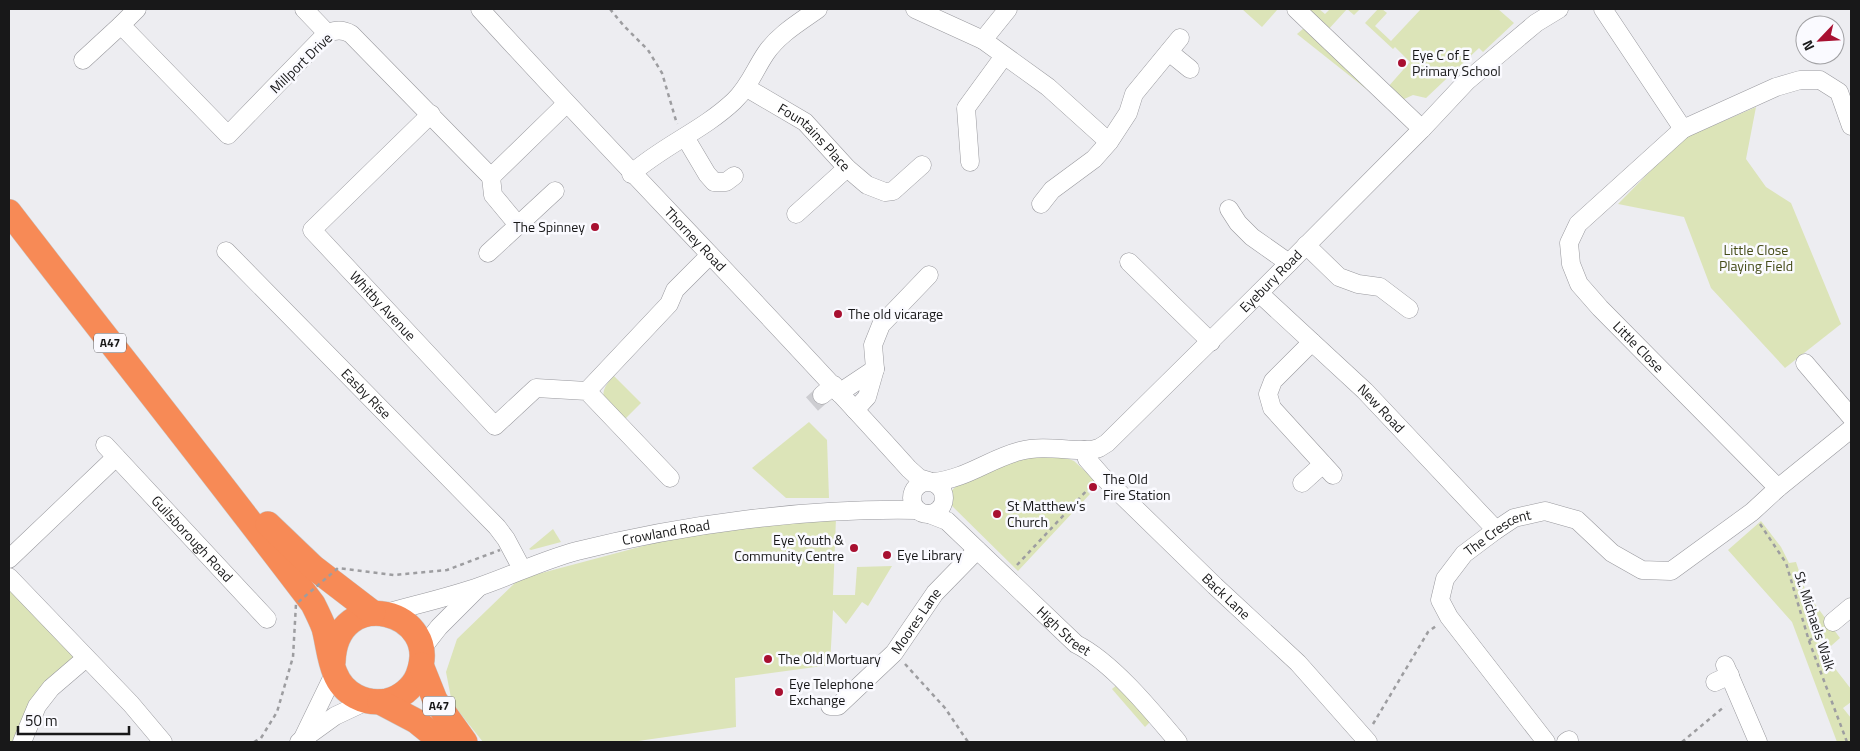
<svg xmlns="http://www.w3.org/2000/svg" width="1860" height="751" viewBox="0 0 1860 751" font-family="'Titillium Web',sans-serif">
<style>
.green{fill:#dce4b8}
.lines{fill:none;stroke-linecap:round;stroke-linejoin:round}
.minor-tunnel{stroke:#cdcdd1;stroke-width:18;stroke-dasharray:18 9;stroke-linecap:butt}
.minor-casing{stroke:#99999e;stroke-width:19}
.highway-casing{stroke:#c8c8c8;stroke-width:26}
.path{stroke:#9d9da0;stroke-width:2.5;stroke-dasharray:4 4;stroke-linecap:butt}
.minor{stroke:#fff;stroke-width:18}
.highway{stroke:#f78a56;stroke-width:25}
.path-bridge{stroke:#9d9da0;stroke-width:2.5;stroke-dasharray:4 4;stroke-linecap:butt}
.poi-dot{fill:#a81031;stroke:#fafaff;stroke-width:2}
.labels{text-anchor:middle;stroke-width:5;stroke-linejoin:round;paint-order:stroke}
.shield{fill:#fafaff;stroke:#5c5c5e;stroke-width:1}
.shield-label{font-size:12px;font-weight:bold;fill:#181819}
.poi-label{font-size:14px;fill:#181819;stroke:#fafaff;text-anchor:start}
.street-label{font-size:14px;fill:#181819;stroke:#fafaff}
.park-label{font-size:14px;fill:#464d1a;stroke:#fafaff}
</style>
<rect width="100%" height="100%" fill="#ededf1"/>
<g class="green">
<polygon points="1242,9 1275,9 1277,10 1262,27"/>
<polygon points="1303,9 1319,9 1325,14 1330,9 1360,9 1354,15 1347,9 1327,31"/>
<polygon points="1378,9 1382,9 1387,13 1375,26 1391,41 1421,9 1498,9 1514,23 1483,52 1479,48 1426,98 1413,95 1402,100 1388,87 1410,62 1395,47 1393,49 1365,23"/>
<polygon points="1304,28 1408,122 1297,34"/>
<polygon points="1756,107 1746,159 1766,187 1791,203 1841,324 1785,368 1711,288 1684,217 1618,204 1682,139"/>
<path d="M614 376 641 403 624 420C607 402 593 397 614 376Z"/>
<polygon points="809,422 827,440 829,498 786,498 752,468"/>
<path d="M1021 456H1061L1074 461 1096 481 1087 491 1090 494 1018 571 948 502V497C952 480 1005 463 1021 456Z"/>
<polygon points="836,518 833,595 855,595 857,567 892,566 868,606 862,602 846,624 833,610 830,665 735,678 736,727 631,742 483,742 452,703 446,672 457,639 519,579 662,541 744,527"/>
<polygon points="1761,521 1781,547 1789,563 1796,562 1806,592 1840,638 1823,653 1851,689 1851,702 1843,708 1851,718 1851,742 1837,742 1792,622 1728,550"/>
<polygon points="553,529 561,542 531,550 529,549"/>
<polygon points="9,584 76,658 17,742 9,742"/>
<polygon points="1117,685 1152,720 1145,727 1112,689"/>
</g>
<g class="lines">
<polyline class="minor-tunnel" points="812,404 822,395"/>
<defs>
<g id="minor">
<path d="M137 9 121 25 228 135 327 33C336 30 342 29 351 34L491 177"/>
<polyline points="304,9 327,33"/>
<path id="s1" d="M480 9C621 164 769 313 909 469L919 478 929 481"/>
<polyline points="915,9 983,40 1048,87 1109,142"/>
<polyline points="1296,9 1422,129"/>
<path id="s2" d="M1603 9 1683 129 1578 224 1569 243 1571 264 1579 284 1600 308 1778 488"/>
<polyline points="983,40 1008,9"/>
<polyline points="1169,52 1190,69"/>
<polyline points="83,60 121,25"/>
<path id="s3" d="M747 88 805 122 847 168 867 185 885 192 893 191 922 165"/>
<path id="s4" d="M431 114 312 230 495 426 536 388 587 391 670 478"/>
<polyline points="1683,129 1776,87 1800,80 1820,80 1839,92 1851,126"/>
<polyline points="685,137 707,174 714,182 726,182 734,176"/>
<polyline points="970,162 966,108 1004,56"/>
<path d="M631 174C664 145 702 131 734 101 749 87 755 69 766 53 779 34 800 22 818 9"/>
<polyline points="491,177 566,104"/>
<polyline points="491,177 493,195 518,225"/>
<polyline points="1041,204 1052,190 1094,159 1109,142 1128,113 1134,94 1180,38"/>
<polyline points="1229,209 1238,223 1252,237 1289,263"/>
<polyline points="796,214 847,168"/>
<polyline points="1306,245 1339,277 1358,284 1380,287 1409,309"/>
<path id="s5" d="M226 251 497 527 506 539 522 569"/>
<polyline points="488,253 555,191"/>
<polyline points="1129,262 1211,342"/>
<path id="s6" d="M1259 293 1365 391 1496 530"/>
<polyline points="1312,342 1273,381 1268,394 1272,408 1333,475"/>
<polyline points="1805,363 1851,417"/>
<polyline points="875,369 873,345 881,325 929,275"/>
<polyline points="587,391 669,304 675,290 710,255"/>
<polyline points="839,393 875,369 867,397 855,410"/>
<polyline points="822,395 834,385"/>
<path id="s7" d="M105 445 267 619"/>
<path id="s8" d="M1084 450 1087 459 1101 475 1215 586 1298 663 1368 742"/>
<circle cx="928" cy="498" r="16"/>
<path id="s9" d="M933 482C966 479 989 459 1020 451 1043 445 1068 451 1092 450L1099 448 1107 443 1259 293 1422 129 1467 81 1536 23 1559 9"/>
<polyline points="1302,483 1323,464"/>
<path id="s10" d="M929 514 947 521 1076 644C1112 662 1152 711 1178 742"/>
<polyline points="9,559 116,457"/>
<polyline points="9,577 131,704 163,742"/>
<path id="s11" d="M386 613C418 604 450 597 481 586 513 575 543 560 577 551 684 524 806 508 917 510"/>
<polyline points="1833,622 1851,607"/>
<polyline points="421,650 439,627 478,588"/>
<polyline points="1725,665 1758,742"/>
<polyline points="1715,682 1730,675"/>
<path id="s12" d="M830 706H838L894 653 935 593 977 550"/>
<polyline points="303,738 335,672"/>
<polyline points="22,742 37,706 51,688 86,658"/>
<polyline points="299,742 335,716 367,701"/>
<path id="s13" d="M1546 742 1449 617 1440 600 1445 579 1464 554 1496 530 1514 518 1545 511 1577 520 1612 553 1642 570 1671 571 1752 512 1778 488 1851 429"/>
<polyline points="1566,742 1569,740"/>
</g>
<g id="highway">
<path d="M9 212C110 343 213 472 313 604 317 612 321 620 324 628 328 643 329 659 335 673 343 694 365 705 387 701 400 698 413 688 418 675 444 611 336 582 333 662"/>
<polyline points="268,524 313,567 373,613"/>
<polyline points="421,665 435,700 465,742"/>
<polyline points="380,702 416,721 442,742"/>
</g>
</defs>
<use href="#minor" class="minor-casing"/>
<use href="#highway" class="highway-casing"/>
<g class="path">
<polyline points="610,9 624,26 648,50 662,73 677,124"/>
<polyline points="1760,524 1786,563 1809,641 1847,742"/>
<polyline points="1017,565 1090,487"/>
<polyline points="1809,641 1821,631"/>
<polyline points="905,664 945,708 968,742"/>
<polyline points="1373,724 1428,632 1436,626"/>
<polyline points="254,742 261,738"/>
<polyline points="1682,742 1725,706"/>
</g>
<use href="#minor" class="minor"/>
<use href="#highway" class="highway"/>
<polyline class="path-bridge" points="261,738 277,712 293,657 296,604 338,568 394,575 447,570 500,550"/>
</g>
<g class="poi-dot">
<circle cx="1402" cy="63" r="5"/>
<circle cx="595" cy="227" r="5"/>
<circle cx="838" cy="314" r="5"/>
<circle cx="1093" cy="487" r="5"/>
<circle cx="997" cy="514" r="5"/>
<circle cx="854" cy="548" r="5"/>
<circle cx="887" cy="555" r="5"/>
<circle cx="768" cy="659" r="5"/>
<circle cx="779" cy="692" r="5"/>
</g>
<g class="labels">
<g class="shield">
<rect x="94" y="333.5" width="32" height="19" rx="4"/>
<rect x="423" y="696.5" width="32" height="19" rx="4"/>
</g>
<g class="shield-label">
<text x="110" y="347">A47</text>
<text x="439" y="710">A47</text>
</g>
<g class="poi-label">
<text x="1412" y="60">Eye C of E<tspan x="1412" dy="16">Primary School</tspan></text>
<text x="585" y="232" text-anchor="end">The Spinney</text>
<text x="848" y="319">The old vicarage</text>
<text x="1103" y="484">The Old<tspan x="1103" dy="16">Fire Station</tspan></text>
<text x="1007" y="511">St Matthew's<tspan x="1007" dy="16">Church</tspan></text>
<text x="844" y="545" text-anchor="end">Eye Youth &amp;<tspan x="844" dy="16">Community Centre</tspan></text>
<text x="897" y="560">Eye Library</text>
<text x="778" y="664">The Old Mortuary</text>
<text x="789" y="689">Eye Telephone<tspan x="789" dy="16">Exchange</tspan></text>
</g>
<g class="street-label">
<text transform="translate(301 63) rotate(-44)" y="5">Millport Drive</text>
<text dy="5" stroke="none"><textPath href="#s3" startOffset="84">Fountains Place</textPath></text>
<text dy="5" stroke="none"><textPath href="#s1" startOffset="315">Thorney Road</textPath></text>
<text dy="5" stroke="none"><textPath href="#s9" startOffset="412">Eyebury Road</textPath></text>
<text dy="5" stroke="none"><textPath href="#s4" startOffset="270">Whitby Avenue</textPath></text>
<text dy="5" stroke="none"><textPath href="#s2" startOffset="436">Little Close</textPath></text>
<text dy="5" stroke="none"><textPath href="#s5" startOffset="200">Easby Rise</textPath></text>
<text dy="5" stroke="none"><textPath href="#s6" startOffset="168">New Road</textPath></text>
<text dy="5" stroke="none"><textPath href="#s11" startOffset="292">Crowland Road</textPath></text>
<text dy="5" stroke="none"><textPath href="#s13" startOffset="271">The Crescent</textPath></text>
<text dy="5" stroke="none"><textPath href="#s7" startOffset="128">Guilsborough Road</textPath></text>
<text dy="5" stroke="none"><textPath href="#s8" startOffset="205">Back Lane</textPath></text>
<text transform="translate(1815 621) rotate(72)" y="5">St. Michaels Walk</text>
<text dy="5" stroke="none"><textPath href="#s12" startOffset="124">Moores Lane</textPath></text>
<text dy="5" stroke="none"><textPath href="#s10" startOffset="180">High Street</textPath></text>
</g>
<g class="park-label">
<text x="1756" y="255">Little Close<tspan x="1756" dy="16">Playing Field</tspan></text>
</g>
</g>
<rect width="1860" height="751" fill="none" stroke="#181819" stroke-width="20"/>
<g transform="translate(1820 40) rotate(245)"><circle r="24" fill="#fafaff" stroke="#a0a0a3"/>
<path d="M0-4L9 19L0 12L-9 19Z" fill="#a81031"/>
<text y="-8" font-size="14" font-weight="bold" text-anchor="middle" fill="#181819">N</text>
</g>
<path d="M18 726v8h111v-8" fill="none" stroke="#181819" stroke-width="2.5"/>
<text x="25" y="726" font-size="15" fill="#181819" stroke="#fafaff" stroke-width="4" paint-order="stroke">50 m</text>
</svg>
